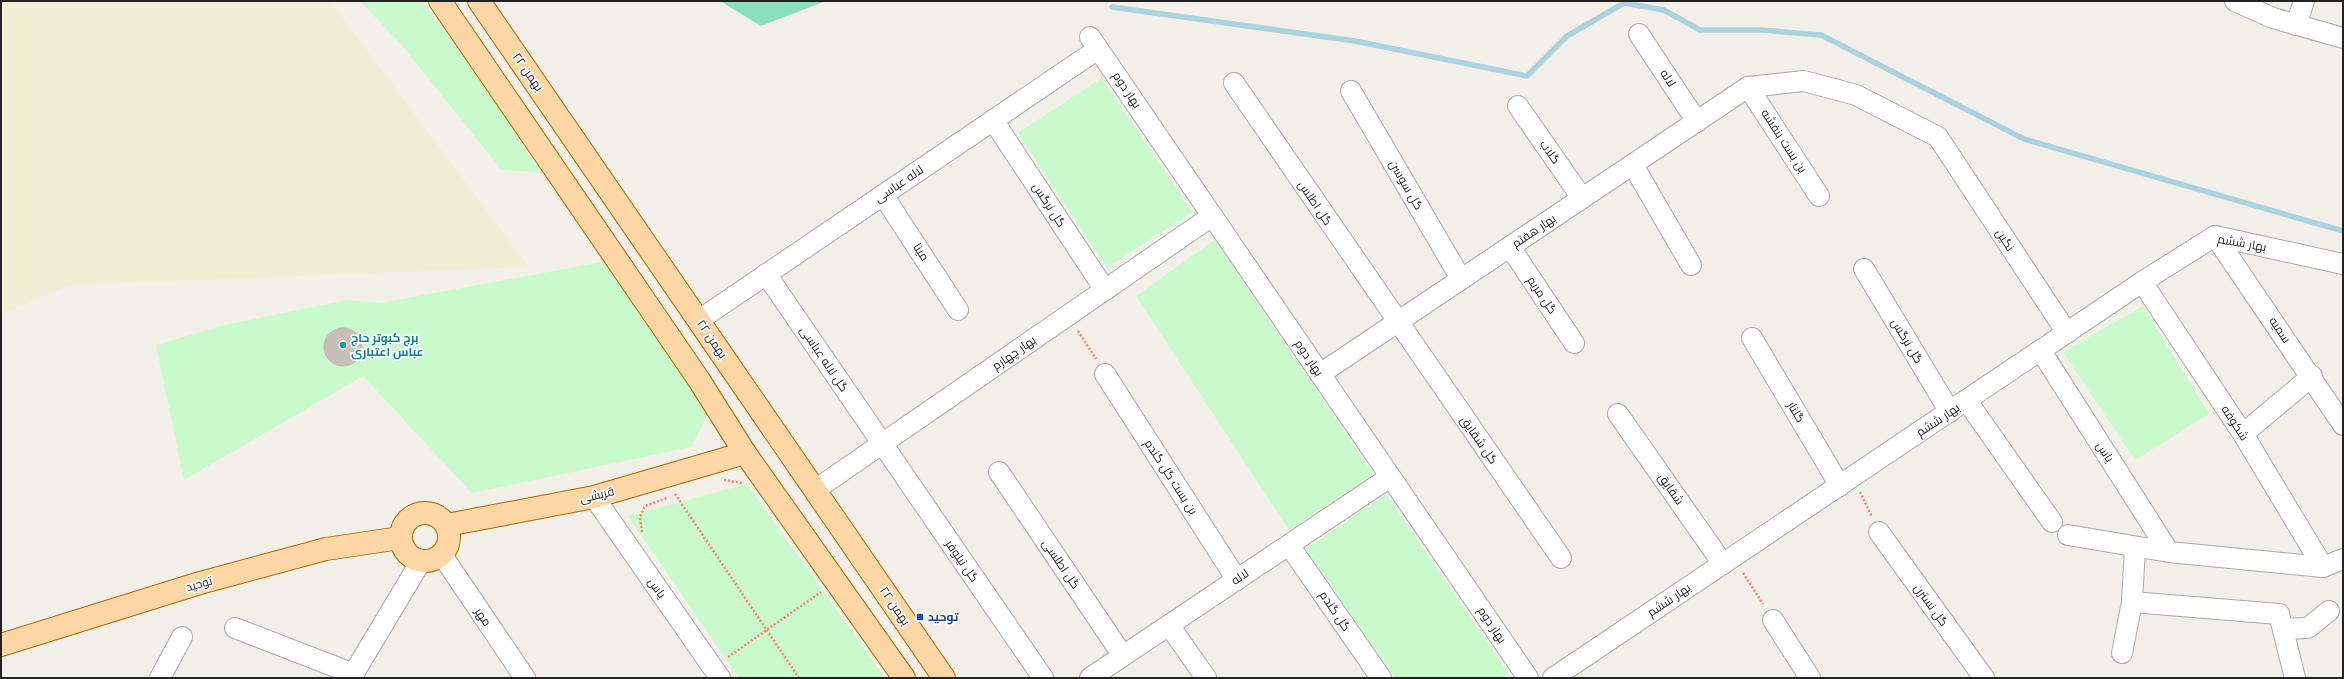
<svg xmlns="http://www.w3.org/2000/svg" width="2344" height="679" viewBox="0 0 2344 679" font-family="Inter,Cairo,sans-serif">
<style>
.farmland{fill:#eef0d5}
.park{fill:#c8facc}
.pitch{fill:#88e0be}
.lines{fill:none;stroke-linecap:round;stroke-linejoin:round}
.stream{stroke:#aad3df;stroke-width:5.5}
.building{fill:#c7bfb8;stroke:#c4b6ab}
.minor-casing{stroke:#a9a9a9;stroke-width:22}
.major-casing{stroke:#a06b00;stroke-width:24}
.path{stroke:#fa8072;stroke-width:2.5;stroke-dasharray:2 2;stroke-linecap:butt}
.minor{stroke:#fff;stroke-width:20}
.major{stroke:#fcd6a4;stroke-width:22}
.culture-dot{fill:#0f9aa8;stroke:#fff;stroke-width:1.5}
.transit-dot{fill:#1a4fb4;stroke:#fff;stroke-width:1.5}
.labels{text-anchor:middle;stroke-width:3.5;stroke-linejoin:round;paint-order:stroke}
.street-label{font-size:12px;fill:#222;stroke:#fff}
.culture-label{font-size:12px;font-weight:bold;fill:#0d838f;stroke:#fff;text-anchor:start}
.transit-label{font-size:12px;font-weight:bold;fill:#164399;stroke:#fff;text-anchor:start}
</style>
<rect width="100%" height="100%" fill="#f2efe9"/>
<polygon class="farmland" points="1,1 330,1 529,267 71,285 1,314"/>
<g class="park">
<polygon points="360,1 422,1 485,87 541,173 501,169 400,43"/>
<polygon points="1102,78 1192,212 1107,268 1018,133"/>
<polygon points="1215,240 1373,474 1289,530 1136,296"/>
<polygon points="608,261 711,408 691,447 472,493 363,376 184,480 156,345 225,325 347,300 380,303"/>
<polygon points="2143,306 2209,414 2135,460 2063,352"/>
<polygon points="747,484 885,678 739,678 628,516"/>
<polygon points="1386,494 1508,673 1501,678 1395,678 1306,549"/>
</g>
<polygon class="pitch" points="720,1 826,1 761,26"/>
<g class="lines">
<polyline class="stream" points="1112,7 1355,41 1527,76 1567,36 1624,3 1664,10 1700,30 1761,30 1821,35 2024,139 2343,231"/>
</g>
<circle class="building" cx="343" cy="347" r="19"/>
<g class="lines">
<defs>
<g id="minor">
<polyline points="2235,1 2273,18 2343,38"/>
<polyline points="2296,25 2304,1"/>
<polyline points="1639,34 1697,122"/>
<polyline points="1090,37 1528,678"/>
<polyline points="1234,83 1561,558"/>
<polyline points="1748,87 1819,196"/>
<polyline points="1351,91 1461,279"/>
<polyline points="1518,106 1582,198"/>
<polyline points="993,120 1105,290"/>
<polyline points="1633,165 1691,265"/>
<polyline points="883,195 958,310"/>
<polyline points="2215,236 2343,425"/>
<polyline points="1510,247 1574,343"/>
<polyline points="1864,269 1950,412"/>
<polyline points="766,274 1043,678"/>
<polyline points="2142,282 2243,434 2323,567"/>
<polyline points="699,320 1098,49"/>
<polyline points="1752,338 1840,486"/>
<polyline points="2041,351 2169,552"/>
<polyline points="1105,374 1237,580"/>
<polyline points="1320,374 1748,87 1804,81 1856,95 1938,137 2067,333"/>
<polyline points="1967,401 2052,522"/>
<polyline points="1618,414 1723,564"/>
<polyline points="2243,434 2312,376"/>
<polyline points="999,472 1123,656"/>
<polyline points="815,490 1212,216"/>
<polyline points="594,497 720,678"/>
<polyline points="1879,532 1984,678"/>
<polyline points="2068,535 2169,552 2323,567 2343,559"/>
<polyline points="1289,545 1381,678"/>
<polyline points="442,555 525,678"/>
<polyline points="2132,602 2279,614 2295,678"/>
<polyline points="1773,620 1810,678"/>
<polyline points="1169,625 1206,678"/>
<polyline points="235,628 354,674"/>
<polyline points="2283,629 2308,628 2329,611"/>
<polyline points="2122,653 2132,602 2135,547"/>
<polyline points="160,678 182,637"/>
<polyline points="351,678 421,561"/>
<polyline points="1090,678 1390,477"/>
<polyline points="1553,678 2142,282 2215,236 2343,264"/>
</g>
<g id="major">
<polyline points="440,1 699,380 745,453 904,678"/>
<polyline points="479,1 944,678"/>
<circle cx="425" cy="537" r="24"/>
<polyline points="447,525 594,497 745,453"/>
<polyline points="1,645 200,583 326,549 400,538"/>
</g>
</defs>
<use href="#minor" class="minor-casing"/>
<use href="#major" class="major-casing"/>
<g class="path">
<polyline points="1078,331 1096,359"/>
<polyline points="724,480 742,483"/>
<polyline points="1860,492 1872,517"/>
<polyline points="675,494 799,678"/>
<polyline points="642,532 640,517 645,506 667,498"/>
<polyline points="1743,573 1763,604"/>
<polyline points="728,657 821,592"/>
</g>
<use href="#minor" class="minor"/>
<use href="#major" class="major"/>
</g>
<circle class="culture-dot" cx="343" cy="345" r="4"/>
<rect class="transit-dot" x="916" y="613" width="8" height="8" rx="2"/>
<g class="labels">
<g class="street-label">
<text transform="translate(528 72) rotate(55)" y="4">۲۲ بهمن</text>
<text transform="translate(1668 78) rotate(57)" y="4">لاله</text>
<text transform="translate(1127 90) rotate(56)" y="4">بهار دوم</text>
<text transform="translate(1784 141) rotate(57)" y="4">بن بست بنفشه</text>
<text transform="translate(1550 152) rotate(55)" y="4">گلاب</text>
<text transform="translate(899 184) rotate(-34)" y="4">لاله عباسی</text>
<text transform="translate(1406 185) rotate(60)" y="4">گل سوسن</text>
<text transform="translate(1315 203) rotate(56)" y="4">گل اطلس</text>
<text transform="translate(1049 205) rotate(57)" y="4">گل نرگس</text>
<text transform="translate(1534 231) rotate(-34)" y="4">بهار هفتم</text>
<text transform="translate(2005 240) rotate(57)" y="4">نگین</text>
<text transform="translate(2242 243) rotate(10)" y="4">بهار ششم</text>
<text transform="translate(921 252) rotate(57)" y="4">مینا</text>
<text transform="translate(1542 295) rotate(56)" y="4">گل مریم</text>
<text transform="translate(2280 330) rotate(56)" y="4">سمیه</text>
<text transform="translate(712 339) rotate(56)" y="4">۲۲ بهمن</text>
<text transform="translate(1907 341) rotate(59)" y="4">گل نرگس</text>
<text transform="translate(1014 353) rotate(-35)" y="4">بهار چهارم</text>
<text transform="translate(1309 358) rotate(56)" y="4">بهار دوم</text>
<text transform="translate(824 359) rotate(56)" y="4">گل لاله عباسی</text>
<text transform="translate(1796 412) rotate(59)" y="4">گلنار</text>
<text transform="translate(1938 420) rotate(-34)" y="4">بهار ششم</text>
<text transform="translate(2235 423) rotate(57)" y="4">شکوفه</text>
<text transform="translate(1479 440) rotate(55)" y="4">گل شقایق</text>
<text transform="translate(2105 452) rotate(57)" y="4">یاس</text>
<text transform="translate(1171 477) rotate(57)" y="4">بن بست گل گندم</text>
<text transform="translate(1671 489) rotate(55)" y="4">شقایق</text>
<text transform="translate(597 495) rotate(-13)" y="4">قریشی</text>
<text transform="translate(962 561) rotate(55)" y="4">گل نیلوفر</text>
<text transform="translate(1061 564) rotate(56)" y="4">گل اطلسی</text>
<text transform="translate(1240 577) rotate(-34)" y="4">لاله</text>
<text transform="translate(199 584) rotate(-16)" y="4">توحید</text>
<text transform="translate(657 588) rotate(55)" y="4">یاس</text>
<text transform="translate(1669 600) rotate(-34)" y="4">بهار ششم</text>
<text transform="translate(1931 605) rotate(54)" y="4">گل نسترن</text>
<text transform="translate(895 606) rotate(56)" y="4">۲۲ بهمن</text>
<text transform="translate(1335 611) rotate(56)" y="4">گل گندم</text>
<text transform="translate(483 617) rotate(56)" y="4">مهر</text>
<text transform="translate(1492 625) rotate(56)" y="4">بهار دوم</text>
</g>
<g class="culture-label">
<text x="351" y="342">برج کبوتر حاج<tspan x="351" dy="14">عباس اعتباری</tspan></text>
</g>
<g class="transit-label">
<text x="928" y="621">توحید</text>
</g>
</g>
<rect width="2344" height="679" fill="none" stroke="#222222" stroke-width="4"/>
</svg>
